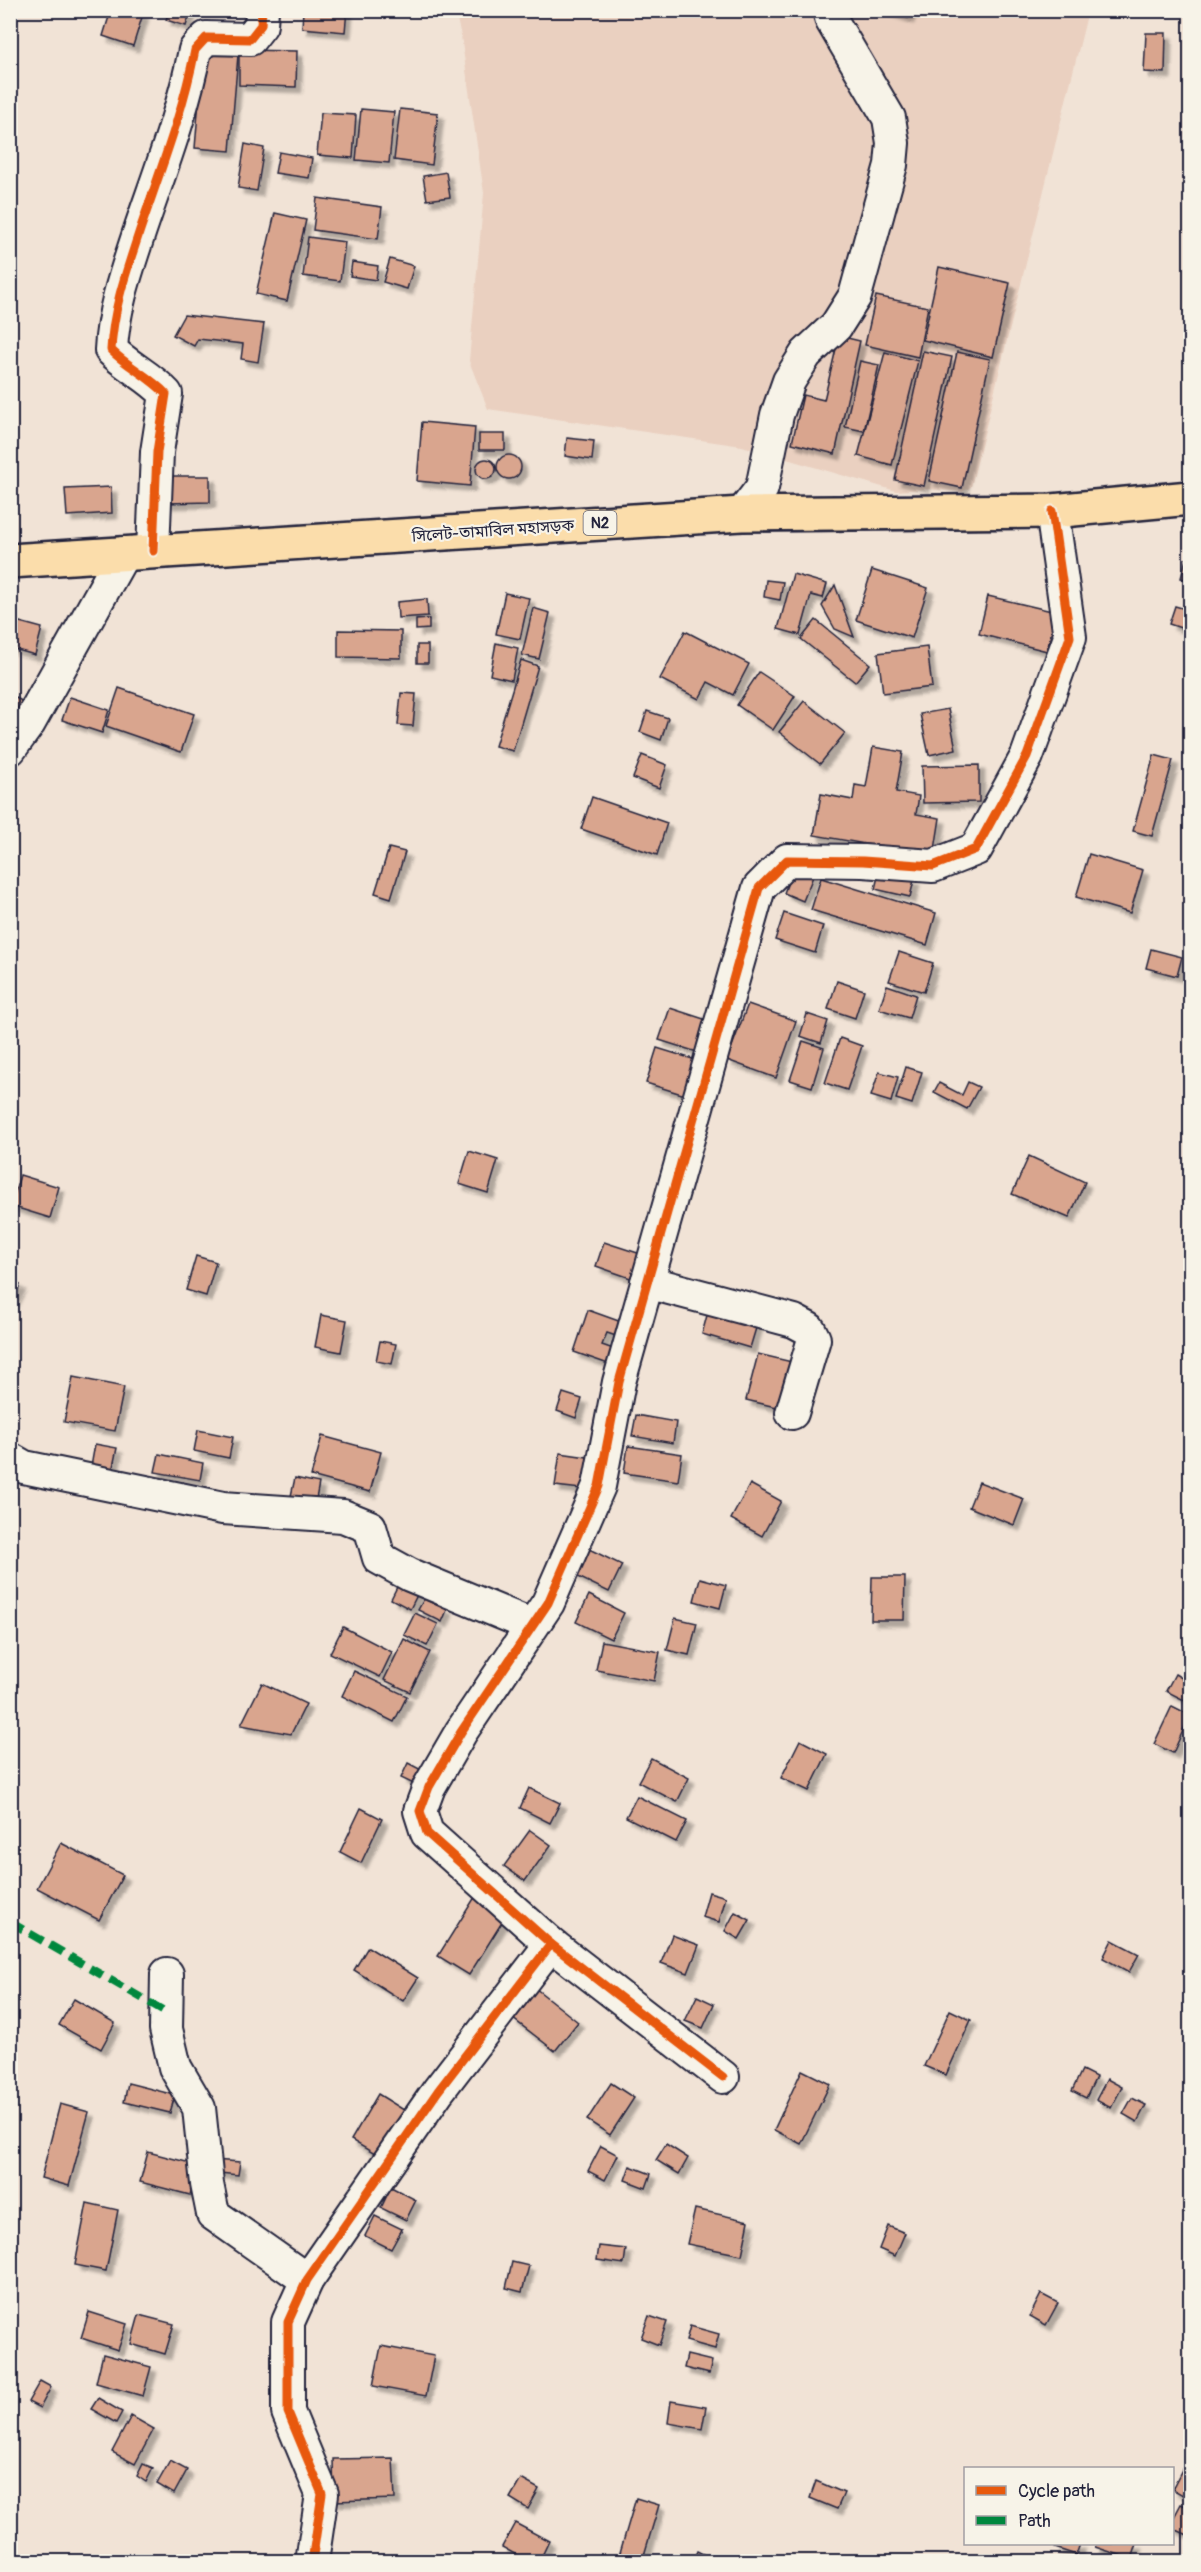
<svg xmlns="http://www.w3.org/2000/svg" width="1201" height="2572" viewBox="0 0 1201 2572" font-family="Pangolin,'Noto Sans Bengali',sans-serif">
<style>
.built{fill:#ead0c0}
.building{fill:#d9a58e;stroke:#22223b;stroke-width:1.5;filter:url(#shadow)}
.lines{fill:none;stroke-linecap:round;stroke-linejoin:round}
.minor-casing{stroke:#22223b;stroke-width:36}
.highway-casing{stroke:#22223b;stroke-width:38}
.minor{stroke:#f7f3e8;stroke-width:32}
.highway{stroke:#fbddab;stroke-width:33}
.quiet{stroke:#00873e;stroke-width:8;stroke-dasharray:15 8;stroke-linecap:butt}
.cycleway-casing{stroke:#f7f3e8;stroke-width:13}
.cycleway{stroke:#e8590c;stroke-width:9}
.labels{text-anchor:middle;stroke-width:4.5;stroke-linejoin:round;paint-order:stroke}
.shield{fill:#f7f3e8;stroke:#62616f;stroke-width:1.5}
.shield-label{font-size:15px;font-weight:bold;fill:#22223b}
.street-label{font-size:16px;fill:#22223b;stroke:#f7f3e8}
</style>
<defs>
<filter id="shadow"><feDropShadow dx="5.5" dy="5.5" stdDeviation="1.5" flood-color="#0004"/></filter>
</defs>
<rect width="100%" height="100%" fill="#f1e3d6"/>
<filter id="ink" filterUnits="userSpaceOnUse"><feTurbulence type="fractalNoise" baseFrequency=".0167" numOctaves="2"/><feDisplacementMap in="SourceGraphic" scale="12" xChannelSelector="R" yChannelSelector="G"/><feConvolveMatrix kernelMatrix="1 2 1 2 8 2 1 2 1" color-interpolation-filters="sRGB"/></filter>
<g filter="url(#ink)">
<polygon class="built" points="455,11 1088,11 971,487 962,492 927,489 896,491 742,446 488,409 469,361 484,193 461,36"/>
<g class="building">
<polygon points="111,10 131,10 143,14 133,46 103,36"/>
<polygon points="169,10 191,10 186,26 166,20"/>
<polygon points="303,10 347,10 345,32 302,28"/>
<polygon points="884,10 910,10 908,18"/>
<polygon points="1146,33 1166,33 1165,73 1144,72"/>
<polygon points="239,50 297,51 296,87 239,85"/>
<polygon points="203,52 238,55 230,151 195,148"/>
<polygon points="361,109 394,112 389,163 356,160"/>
<polygon points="400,109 438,113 432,165 394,160"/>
<polygon points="321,113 356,115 353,158 317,155"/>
<polygon points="245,144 264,148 257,191 238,188"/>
<polygon points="279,152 312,158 309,178 275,173"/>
<polygon points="446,172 450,197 427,200 423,176"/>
<polygon points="317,198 382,207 378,239 313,230"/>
<polygon points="275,213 306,220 287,301 256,294"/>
<polygon points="308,237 345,242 340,281 303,276"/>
<polygon points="390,259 414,266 407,289 383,282"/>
<polygon points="352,262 378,266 376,280 350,276"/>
<polygon points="939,267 1010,283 993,357 923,340"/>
<polygon points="876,296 928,307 918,357 865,345"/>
<polygon points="184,315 264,324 258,362 241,359 243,344 198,339 194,346 173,335"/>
<polygon points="839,336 860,341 835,454 792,443 803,395 824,400"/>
<polygon points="923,351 952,357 924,486 895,480"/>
<polygon points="885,352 918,361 892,465 858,456"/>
<polygon points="957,352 990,359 962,488 929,481"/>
<polygon points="860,361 879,365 864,431 845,427"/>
<polygon points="422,422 475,427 470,486 417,481"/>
<rect x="479" y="434" width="26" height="16"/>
<polygon points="567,438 594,441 592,460 565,456"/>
<circle cx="509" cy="467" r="12"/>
<circle cx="486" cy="469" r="10"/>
<polygon points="167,476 210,476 210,502 167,503"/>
<polygon points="111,487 112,513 67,516 65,489"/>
<polygon points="1186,559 1190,561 1190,581 1181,578"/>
<polygon points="872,570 928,588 912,638 856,620"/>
<polygon points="793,574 827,584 823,598 811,595 800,635 778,629"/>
<polygon points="766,580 783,582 780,600 764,597"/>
<polygon points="835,585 854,637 835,629 822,606"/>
<polygon points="505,593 529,598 520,639 496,634"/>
<polygon points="988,596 1056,612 1047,651 979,634"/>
<polygon points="427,599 428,616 398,618 397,602"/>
<polygon points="1175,606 1189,610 1184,629 1169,624"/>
<polygon points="533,608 550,613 539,659 522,655"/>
<polygon points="429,619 429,629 416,630 416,620"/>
<polygon points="816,620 870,664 855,682 801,639"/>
<polygon points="16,621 42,628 35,655 10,648"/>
<polygon points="338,630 401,631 401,658 338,657"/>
<polygon points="685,631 749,664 733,695 708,682 699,699 660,679"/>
<polygon points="496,643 518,648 512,680 490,675"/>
<rect x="417" y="645" width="11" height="18"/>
<polygon points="927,647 932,687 883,693 878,653"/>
<polygon points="521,660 538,666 513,751 495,746"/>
<polygon points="759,672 795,696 773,730 737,705"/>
<polygon points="119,688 194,714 181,752 106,726"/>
<polygon points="401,693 416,694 413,726 398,725"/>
<polygon points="10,695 24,702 10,728"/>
<polygon points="70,697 109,710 102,733 62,720"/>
<polygon points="804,701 845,733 820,764 779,732"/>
<polygon points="948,709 956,749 929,755 920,714"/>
<polygon points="647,711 668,718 661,740 640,732"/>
<polygon points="873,747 903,752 896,792 919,796 916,814 940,818 934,856 814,835 821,794 853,800 855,785 866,787"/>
<polygon points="642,755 667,765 659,788 633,778"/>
<polygon points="1154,755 1173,760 1152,836 1133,831"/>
<polygon points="979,765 979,802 923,803 922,766"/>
<polygon points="592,797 667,823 657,855 581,829"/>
<polygon points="389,848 405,852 391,898 375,893"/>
<polygon points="1089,854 1143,870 1130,913 1076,897"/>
<polygon points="794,866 814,874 803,901 784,893"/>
<polygon points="879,872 914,880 910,897 875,889"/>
<polygon points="821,878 936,913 927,945 811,910"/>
<polygon points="784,913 823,926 815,953 775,940"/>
<polygon points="1151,949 1182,957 1177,976 1146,968"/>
<polygon points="899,952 933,963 924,992 889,981"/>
<polygon points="837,981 864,990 855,1018 828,1009"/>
<polygon points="887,985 916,995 909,1018 879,1009"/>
<polygon points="748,1004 796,1021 776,1078 727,1060"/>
<polygon points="670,1008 707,1020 697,1052 659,1040"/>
<polygon points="807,1014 828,1021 821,1043 800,1036"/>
<polygon points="840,1038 862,1046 847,1090 825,1083"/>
<polygon points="803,1041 824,1048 812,1087 790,1080"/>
<polygon points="657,1048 696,1060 685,1095 646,1083"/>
<polygon points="906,1067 922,1072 912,1104 896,1099"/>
<polygon points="879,1072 898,1077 891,1102 871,1096"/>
<polygon points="968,1082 979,1087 967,1109 934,1092 939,1083 962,1095"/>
<polygon points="469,1151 498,1160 488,1193 459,1184"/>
<polygon points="1029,1156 1085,1182 1069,1218 1012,1194"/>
<polygon points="20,1175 59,1187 50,1218 11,1206"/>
<polygon points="604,1242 647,1256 639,1281 596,1266"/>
<polygon points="196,1256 216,1262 206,1296 186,1290"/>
<polygon points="10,1281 20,1285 10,1305"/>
<polygon points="710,1304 759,1318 750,1348 702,1334"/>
<polygon points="588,1310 627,1324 622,1338 607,1333 602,1345 619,1351 614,1366 574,1352"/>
<polygon points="321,1315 347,1320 341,1352 315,1347"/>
<polygon points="380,1341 396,1344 392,1364 376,1361"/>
<polygon points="758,1354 792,1362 780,1408 746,1400"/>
<polygon points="73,1377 124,1387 115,1431 64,1422"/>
<polygon points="563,1393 582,1399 576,1418 557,1411"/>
<polygon points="636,1415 676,1422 673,1443 632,1436"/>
<polygon points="198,1430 233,1437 229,1458 194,1451"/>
<polygon points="322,1436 381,1452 370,1492 311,1476"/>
<polygon points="95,1444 117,1448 110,1481 89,1478"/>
<polygon points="628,1446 682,1454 678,1481 624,1473"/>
<polygon points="560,1453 594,1458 590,1490 555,1486"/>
<polygon points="159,1454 203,1463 200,1480 155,1472"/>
<polygon points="295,1478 319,1483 314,1510 289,1505"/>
<polygon points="979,1482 1024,1499 1014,1525 969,1507"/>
<polygon points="750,1484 781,1501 762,1536 731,1519"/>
<polygon points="587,1548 622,1565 609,1592 574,1575"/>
<polygon points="402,1577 421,1587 410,1609 391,1599"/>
<polygon points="872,1577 905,1577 904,1620 871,1620"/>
<polygon points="700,1578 726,1585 720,1608 694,1601"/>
<polygon points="589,1595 624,1613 611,1639 576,1622"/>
<polygon points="424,1599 447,1610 442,1622 418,1610"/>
<polygon points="415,1613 438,1624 427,1646 404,1635"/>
<polygon points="675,1618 697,1623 689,1655 667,1650"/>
<polygon points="343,1627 392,1652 380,1677 330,1653"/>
<polygon points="404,1639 430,1652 410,1692 384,1680"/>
<polygon points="602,1641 660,1652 654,1681 596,1670"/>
<polygon points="354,1671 407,1696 394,1722 342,1696"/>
<polygon points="1175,1674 1190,1683 1190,1703 1166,1691"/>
<polygon points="262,1683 306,1704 291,1734 241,1725"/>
<polygon points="1172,1706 1190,1715 1173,1753 1154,1744"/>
<polygon points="800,1740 827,1754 809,1791 781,1778"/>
<polygon points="651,1758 689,1778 677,1802 638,1782"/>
<polygon points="408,1763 429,1774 422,1788 401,1778"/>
<polygon points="529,1788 560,1803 550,1823 520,1808"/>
<polygon points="637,1796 687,1821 676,1842 626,1817"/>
<polygon points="361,1808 382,1819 361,1863 340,1852"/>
<polygon points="530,1830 551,1845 525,1881 504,1866"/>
<polygon points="61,1843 123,1875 99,1920 37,1888"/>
<polygon points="709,1892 726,1897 719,1922 702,1917"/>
<polygon points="475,1897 506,1916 469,1975 438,1956"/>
<polygon points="735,1912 750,1920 739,1939 725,1931"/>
<polygon points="672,1935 699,1945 688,1973 661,1963"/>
<polygon points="1112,1940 1139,1954 1129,1972 1103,1958"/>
<polygon points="368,1947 418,1978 403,2001 354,1970"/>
<polygon points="535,1988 578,2022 555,2051 512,2018"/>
<polygon points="697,1996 714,2004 703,2028 685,2021"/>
<polygon points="74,1999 115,2023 101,2049 59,2025"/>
<polygon points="950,2010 971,2020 946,2075 924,2066"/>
<polygon points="802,2070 830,2084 801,2144 774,2130"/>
<polygon points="1082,2070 1096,2077 1086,2098 1072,2091"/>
<polygon points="1107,2079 1122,2087 1111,2108 1096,2100"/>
<polygon points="128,2083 175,2095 170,2113 124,2102"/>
<polygon points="611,2083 634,2098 610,2135 587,2120"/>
<polygon points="378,2094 412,2115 385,2160 351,2140"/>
<polygon points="1132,2098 1146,2105 1137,2122 1123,2114"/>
<polygon points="60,2104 89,2112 69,2186 41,2178"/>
<polygon points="666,2144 688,2158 679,2174 656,2160"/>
<polygon points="601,2146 618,2155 605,2180 588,2171"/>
<polygon points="148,2152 198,2165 190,2195 140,2182"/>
<polygon points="213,2160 240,2162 238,2175 211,2172"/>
<polygon points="630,2166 651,2174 646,2188 625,2180"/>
<polygon points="391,2187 416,2200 406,2220 381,2208"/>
<polygon points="87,2203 118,2210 106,2271 75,2265"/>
<polygon points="695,2209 749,2221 742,2255 687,2244"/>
<polygon points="375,2216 402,2229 391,2249 365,2236"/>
<polygon points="888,2226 905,2233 895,2256 879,2249"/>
<polygon points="599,2246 626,2249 624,2264 597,2260"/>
<polygon points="512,2262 529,2266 522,2292 506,2288"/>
<polygon points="1041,2294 1058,2303 1046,2325 1030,2316"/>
<polygon points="89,2312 127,2324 118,2350 81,2338"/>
<polygon points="139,2315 174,2324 165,2354 131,2344"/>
<polygon points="649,2316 667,2322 659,2345 641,2338"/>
<polygon points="690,2326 719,2334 715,2349 686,2341"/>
<polygon points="381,2346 434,2356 426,2396 373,2386"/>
<polygon points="103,2354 151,2367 143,2396 96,2383"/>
<polygon points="687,2355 712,2361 709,2374 684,2368"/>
<polygon points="40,2381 51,2387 40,2408 28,2402"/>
<polygon points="98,2398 122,2412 116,2423 91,2409"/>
<polygon points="671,2401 706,2407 702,2429 668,2423"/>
<polygon points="131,2416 154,2429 135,2464 112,2452"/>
<polygon points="1190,2454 1190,2499 1172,2489"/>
<polygon points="393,2458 395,2499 334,2501 333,2459"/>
<polygon points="170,2461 187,2470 174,2494 157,2484"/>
<polygon points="143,2464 153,2468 146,2482 137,2476"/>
<polygon points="521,2479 539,2489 528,2509 510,2498"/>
<polygon points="816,2481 844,2493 837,2509 810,2498"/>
<polygon points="636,2498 659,2505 642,2562 619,2556"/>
<polygon points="1181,2504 1190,2508 1190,2536 1172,2528 1172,2521"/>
<polygon points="515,2523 549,2541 539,2562 529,2562 502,2547"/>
<polygon points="1056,2544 1080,2544 1076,2555 1055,2548"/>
<polygon points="1096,2544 1137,2544 1132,2559 1095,2547"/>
<polygon points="697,2551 718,2562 692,2562"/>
</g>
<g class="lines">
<defs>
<g id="minor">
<polyline points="742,514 762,488 777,415 789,381 806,354 836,326 855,296 891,165 893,143 889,118 832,21 829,10"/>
<path d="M153 551 157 452 166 394C149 376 128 367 111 350 113 308 127 270 140 230 160 171 183 112 195 50L206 38 250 39 261 25 262 10"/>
<polyline points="10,749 29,723 124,553"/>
<polyline points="647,1282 794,1321 809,1329 814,1339 792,1413"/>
<polyline points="10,1459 24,1467 223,1508 343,1516 370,1527 379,1558 410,1575 531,1625"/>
<polyline points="167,1974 166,2029 175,2067 199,2108 207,2184 213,2214 307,2280"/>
<polyline points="723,2077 551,1944 427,1833 420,1811 429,1787 461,1732 548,1603 599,1486 619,1382 759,888 787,860 863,861 933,866 976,849 1027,756 1070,637 1052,511"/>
<polyline points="312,2562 322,2494 288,2412 288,2322 307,2280 438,2091 551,1944"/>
</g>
<polyline id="highway" points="10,561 742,514 1052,511 1190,498"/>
</defs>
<use href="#minor" class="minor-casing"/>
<use href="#highway" class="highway-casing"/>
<use href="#minor" class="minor"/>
<use href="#highway" class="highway"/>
<polyline class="quiet" points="10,1922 166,2012"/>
<defs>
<g id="cycleway">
<path d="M153 551 157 452 166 394C149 376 128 367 111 350 113 308 127 270 140 230 160 171 183 112 195 50L206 38 250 39 261 25 262 10"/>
<polyline points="723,2077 551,1944 427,1833 420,1811 429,1787 461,1732 548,1603 599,1486 619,1382 759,888 787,860 863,861 933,866 976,849 1027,756 1070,637 1052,511"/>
<polyline points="312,2562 322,2494 288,2412 288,2322 307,2280 438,2091 551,1944"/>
</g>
</defs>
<use href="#cycleway" class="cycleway-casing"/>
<use href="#cycleway" class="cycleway"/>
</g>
</g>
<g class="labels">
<rect class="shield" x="583.5" y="511" width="33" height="24" rx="4.5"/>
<g class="shield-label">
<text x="600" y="528">N2</text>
</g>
<g class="street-label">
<text transform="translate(493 530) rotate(-4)" y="6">সিলেট-তামাবিল মহাসড়ক</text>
</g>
</g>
<rect width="1201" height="2572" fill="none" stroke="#f7f3e8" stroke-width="36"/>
<rect x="18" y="18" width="1165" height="2536" fill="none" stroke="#22223b" stroke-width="2" filter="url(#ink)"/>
<rect x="964" y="2467" width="210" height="78" fill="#f7f3e8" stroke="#a29fa3" stroke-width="1.5"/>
<rect x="976" y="2486" width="30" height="9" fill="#e8590c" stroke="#a29fa3" stroke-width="1.5"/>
<text x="1018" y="2497" font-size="18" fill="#22223b">Cycle path</text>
<rect x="976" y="2516" width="30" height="9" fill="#00873e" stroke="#a29fa3" stroke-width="1.5"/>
<text x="1018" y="2527" font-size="18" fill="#22223b">Path</text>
</svg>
